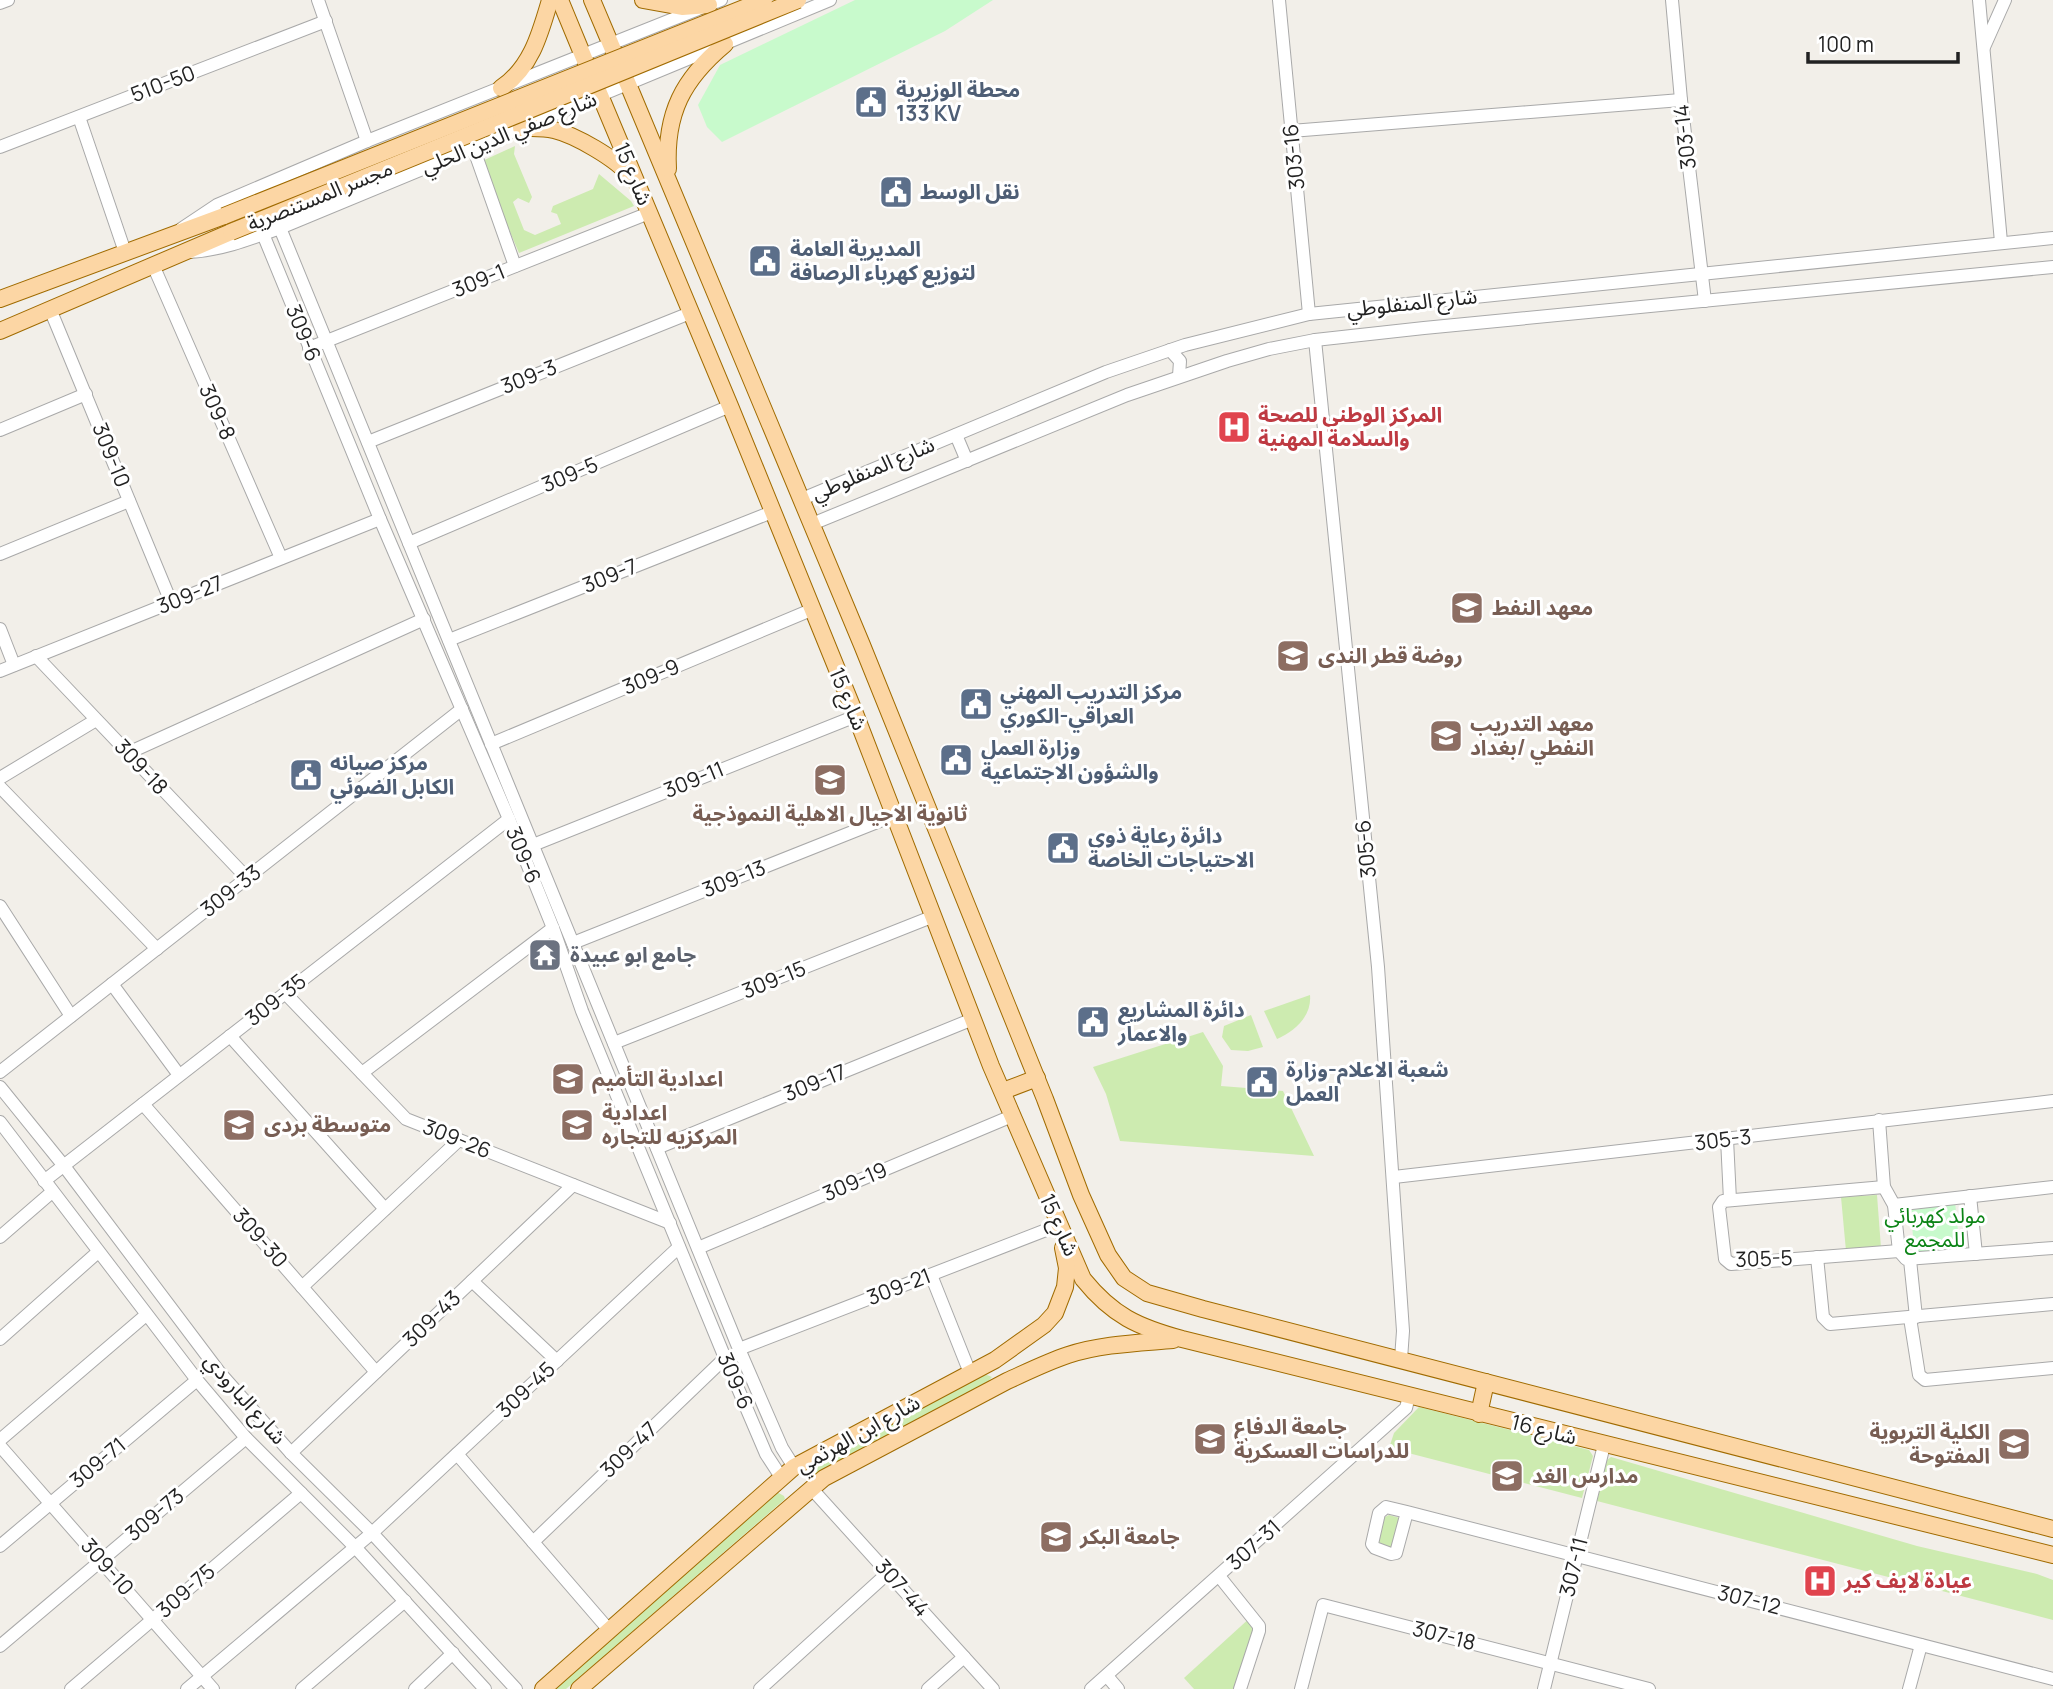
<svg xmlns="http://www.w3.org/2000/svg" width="2053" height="1689" viewBox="0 0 2053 1689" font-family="Manrope,'Noto Sans Arabic',sans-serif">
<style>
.grass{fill:#cdebb0}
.park{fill:#c8facc}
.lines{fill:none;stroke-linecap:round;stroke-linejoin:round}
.minor-casing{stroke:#a9a9a9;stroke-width:14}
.major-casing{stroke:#a06b00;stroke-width:18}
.minor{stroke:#fff;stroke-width:12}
.major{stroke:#fcd6a4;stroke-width:16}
.major-bridge-casing{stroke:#a06b00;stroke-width:18;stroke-linecap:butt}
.major-bridge{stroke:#fcd6a4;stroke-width:16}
.labels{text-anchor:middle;stroke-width:6;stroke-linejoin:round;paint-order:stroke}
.street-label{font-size:21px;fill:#222;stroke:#fff}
.service-label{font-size:21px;font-weight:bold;fill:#4e5e75;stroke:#fff;text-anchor:start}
.health-label{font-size:21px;font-weight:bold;fill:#be3a42;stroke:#fff;text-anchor:start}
.education-label{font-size:21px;font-weight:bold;fill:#785e54;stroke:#fff;text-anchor:start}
.worship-label{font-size:21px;font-weight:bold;fill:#5b616d;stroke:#fff;text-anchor:start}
.park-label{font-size:21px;fill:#0c8416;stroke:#fff}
</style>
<rect width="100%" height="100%" fill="#f2efe9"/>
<g class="grass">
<polygon points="515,146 514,154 532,197 529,203 518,198 513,202 524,230 535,235 561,224 557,214 551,212 553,206 593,189 599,174 631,201 634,206 519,253 480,162"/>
<path d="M1310 995C1312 1016 1295 1031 1277 1039L1264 1011Z"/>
<polygon points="1251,1015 1263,1047 1248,1051 1231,1050 1222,1037 1224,1026"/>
<polygon points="1203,1032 1223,1066 1221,1086 1283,1091 1314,1156 1120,1141 1106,1094 1093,1067"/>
<polygon points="1877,1195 1881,1248 1846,1251 1841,1197"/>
<polygon points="987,1375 992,1377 981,1389 813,1477 810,1475 807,1469 809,1466 980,1376"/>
<polygon points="1419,1407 1589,1450 1593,1456 1582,1498 1389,1448 1394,1433"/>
<polygon points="1611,1457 1917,1546 2037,1574 2053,1580 2053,1620 1597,1501 1607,1460"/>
<polygon points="777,1492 784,1496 785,1499 566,1689 553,1689"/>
<polygon points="1389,1515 1400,1518 1393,1549 1379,1547 1377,1540 1383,1518"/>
<polygon points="1252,1616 1255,1620 1240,1689 1194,1689 1184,1678"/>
</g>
<g class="park">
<polygon points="855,0 993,0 945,31 722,142 707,127 698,105 720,65"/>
<polygon points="1955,1202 1960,1250 1915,1255 1910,1207"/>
</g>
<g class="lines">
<defs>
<g id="minor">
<polyline points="318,0 367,141"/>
<polyline points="1279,0 1309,314"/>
<polyline points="1672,0 1681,100 1705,301"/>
<polyline points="1979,0 2001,242"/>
<polyline points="0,3 8,0"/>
<polyline points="1984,47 2005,0"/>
<polyline points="79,117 125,252"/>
<polyline points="1291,131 1681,100"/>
<polyline points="0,147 326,21"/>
<polyline points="473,147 515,266"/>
<polyline points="280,228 739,1349 782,1448 794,1467"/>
<polyline points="181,229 217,205 367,141 721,0"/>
<polyline points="263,234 380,519 509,819 553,928 582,1011 725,1358 766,1454 781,1477"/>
<path d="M190 252C222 250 250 239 280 228L830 0"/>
<polyline points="153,265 281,558"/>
<polyline points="50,309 171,602"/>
<polyline points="1315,340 1378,967 1403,1331 1401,1359"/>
<polyline points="309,348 649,213"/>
<polyline points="1170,350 1180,361 1179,376"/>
<polyline points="0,430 86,394"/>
<polyline points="956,435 967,461"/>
<polyline points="368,442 690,313"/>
<polyline points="802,499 1106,372 1185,345 1309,314 2053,238"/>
<polyline points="812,524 1127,395 1227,361 1269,349 1315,340 1424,328 2053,267"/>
<polyline points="409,543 730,406"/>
<polyline points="0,554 129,501"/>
<polyline points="0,629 14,665"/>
<polyline points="449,640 772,512"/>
<polyline points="36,656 247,878"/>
<polyline points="0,671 380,519"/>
<polyline points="491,744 811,610"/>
<polyline points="128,753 424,619"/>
<polyline points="0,778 96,720"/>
<polyline points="0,787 157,949"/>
<polyline points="533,845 856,716"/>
<polyline points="0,906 71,1016"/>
<polyline points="573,943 895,815"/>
<polyline points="112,984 179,1075"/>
<polyline points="285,993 406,1119 670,1223"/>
<polyline points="230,1036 385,1209"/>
<polyline points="614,1043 934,916"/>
<polyline points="0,1072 462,709"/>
<polyline points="362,1073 553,928"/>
<polyline points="0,1087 64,1166 220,1373 291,1453 372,1533 516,1689"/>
<polyline points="143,1104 376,1372"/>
<polyline points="1879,1120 1884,1187 1894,1205 1899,1251 1906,1259 2053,1248"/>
<polyline points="0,1122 197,1380 246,1438 355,1547 485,1689"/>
<polyline points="1727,1139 1730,1200"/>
<polyline points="657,1148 973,1019"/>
<polyline points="1394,1177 2053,1101"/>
<polyline points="44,1181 509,819"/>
<polyline points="1884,1187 1723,1201 1719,1207 1725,1259 1731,1264 1899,1251"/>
<polyline points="1970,1196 1976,1254"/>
<polyline points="1894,1205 2053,1187"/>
<polyline points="0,1237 52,1192"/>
<polyline points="698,1248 1012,1116"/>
<polyline points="1817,1257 1823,1317 1830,1324 2053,1304"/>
<polyline points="1910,1260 1916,1317"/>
<polyline points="931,1275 970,1373"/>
<polyline points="472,1281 557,1361"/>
<polyline points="302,1287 459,1140"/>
<polyline points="1910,1318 1919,1375 1925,1380 2053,1368"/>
<polyline points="0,1339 98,1252"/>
<polyline points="739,1349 1059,1225"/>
<polyline points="0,1440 146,1315"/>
<polyline points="0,1446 213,1689"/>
<polyline points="291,1453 573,1185"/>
<polyline points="457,1454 609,1630"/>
<polyline points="811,1488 993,1689"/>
<polyline points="1407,1512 1396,1553 1391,1554 1375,1548 1372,1544 1379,1513 1386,1507 1407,1512 2053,1679"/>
<polyline points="533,1542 725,1358"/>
<polyline points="0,1546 197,1380"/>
<polyline points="1219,1576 1259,1626 1259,1631 1240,1689"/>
<polyline points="0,1646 246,1438"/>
<polyline points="1107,1676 1118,1689"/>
<polyline points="71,1689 301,1493"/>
<polyline points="187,1689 372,1533 679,1247"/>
<polyline points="302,1689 405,1601"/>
<polyline points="415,1689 453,1653"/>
<polyline points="760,1689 889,1572"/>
<polyline points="928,1689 964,1657"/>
<polyline points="1091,1689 1406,1408 1409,1396"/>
<polyline points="1301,1689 1323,1605 1649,1689"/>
<polyline points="1544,1689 1604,1445"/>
<polyline points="1909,1689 1921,1645"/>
</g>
<g id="major">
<polyline points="560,0 586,63"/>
<polyline points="592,0 614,52"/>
<polyline points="643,0 682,7 709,5"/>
<polyline points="625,77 862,645 1045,1099 1081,1195 1108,1255 1124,1278 1147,1293 1203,1309 2053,1529"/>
<path d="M501 88C531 68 540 34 550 0"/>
<path d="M597 88 730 406 856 716 991 1066 1083 1279C1113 1316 1138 1327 1182 1339L2053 1555"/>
<path d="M521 128C532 128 543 127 554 130 575 135 617 159 630 176"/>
<path d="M668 169C665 113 683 79 725 44"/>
<polyline points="0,299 224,216"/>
<polyline points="0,331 231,232"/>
<polyline points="1003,1091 1037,1078"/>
<polyline points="1479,1414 1486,1382"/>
<polyline points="543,1689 794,1467 995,1360 1044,1325 1055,1313 1065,1287 1067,1268 1063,1248"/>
<path d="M579 1689 824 1478 1007 1381C1027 1372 1047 1362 1068 1355 1101 1344 1138 1343 1173 1340"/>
</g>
</defs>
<use href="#minor" class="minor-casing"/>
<use href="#major" class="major-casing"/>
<use href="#minor" class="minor"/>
<use href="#major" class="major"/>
<defs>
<g id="major-bridge">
<polyline points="224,216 764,0"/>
<polyline points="231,232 798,0"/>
</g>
</defs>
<use href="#major-bridge" class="major-bridge-casing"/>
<use href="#major-bridge" class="major-bridge"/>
</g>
<defs>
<symbol id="civic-square" viewBox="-11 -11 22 22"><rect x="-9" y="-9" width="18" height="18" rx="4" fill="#5c6f8a" stroke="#fff"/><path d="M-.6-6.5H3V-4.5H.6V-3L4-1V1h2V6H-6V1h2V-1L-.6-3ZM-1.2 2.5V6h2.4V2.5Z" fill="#fff"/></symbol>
<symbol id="hospital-square" viewBox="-11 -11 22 22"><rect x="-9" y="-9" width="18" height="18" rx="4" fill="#e0444e" stroke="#fff"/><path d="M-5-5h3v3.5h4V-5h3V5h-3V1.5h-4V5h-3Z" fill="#fff"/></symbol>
<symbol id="university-square" viewBox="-11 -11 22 22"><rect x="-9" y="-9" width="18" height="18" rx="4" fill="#8d6e63" stroke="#fff"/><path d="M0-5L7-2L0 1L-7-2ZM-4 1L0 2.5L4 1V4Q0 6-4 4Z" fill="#fff"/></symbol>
<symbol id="school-square" viewBox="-11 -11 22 22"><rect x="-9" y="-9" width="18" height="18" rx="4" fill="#8d6e63" stroke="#fff"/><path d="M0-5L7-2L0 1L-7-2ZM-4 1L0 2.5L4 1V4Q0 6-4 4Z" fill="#fff"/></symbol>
<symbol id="temple-square" viewBox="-11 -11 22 22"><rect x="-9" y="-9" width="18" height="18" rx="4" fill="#6b7280" stroke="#fff"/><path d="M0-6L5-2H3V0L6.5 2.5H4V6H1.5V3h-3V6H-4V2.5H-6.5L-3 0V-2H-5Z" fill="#fff"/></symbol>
</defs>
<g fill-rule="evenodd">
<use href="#civic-square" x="852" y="83" width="38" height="38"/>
<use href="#civic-square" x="877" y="173" width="38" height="38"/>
<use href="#civic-square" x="746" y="242" width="38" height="38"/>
<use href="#hospital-square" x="1215" y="408" width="38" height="38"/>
<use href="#university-square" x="1448" y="589" width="38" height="38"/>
<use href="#school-square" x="1274" y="637" width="38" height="38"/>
<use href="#civic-square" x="957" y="685" width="38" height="38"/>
<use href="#university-square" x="1427" y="717" width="38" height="38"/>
<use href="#civic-square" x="937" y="741" width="38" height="38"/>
<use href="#civic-square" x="287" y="756" width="38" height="38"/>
<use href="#school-square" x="811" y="761" width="38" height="38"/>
<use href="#civic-square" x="1044" y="829" width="38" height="38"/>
<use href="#temple-square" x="526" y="936" width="38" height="38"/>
<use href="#civic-square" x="1074" y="1003" width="38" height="38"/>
<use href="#school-square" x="549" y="1060" width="38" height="38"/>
<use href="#civic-square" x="1243" y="1063" width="38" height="38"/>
<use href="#school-square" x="220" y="1106" width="38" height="38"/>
<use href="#school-square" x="558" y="1106" width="38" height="38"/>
<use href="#university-square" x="1191" y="1420" width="38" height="38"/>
<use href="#university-square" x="1995" y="1425" width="38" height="38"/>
<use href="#school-square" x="1488" y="1457" width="38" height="38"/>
<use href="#university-square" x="1037" y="1518" width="38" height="38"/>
<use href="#hospital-square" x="1801" y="1562" width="38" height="38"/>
</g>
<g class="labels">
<g class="street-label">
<text transform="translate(163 84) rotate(-21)" y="7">510-50</text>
<text transform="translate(509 133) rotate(-22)" y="7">شارع صفي الدين الحلي</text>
<text transform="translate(1685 137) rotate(-97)" y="7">303-14</text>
<text transform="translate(1294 157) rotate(-96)" y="7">303-16</text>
<text transform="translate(633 174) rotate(67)" y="7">شارع 15</text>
<text transform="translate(320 196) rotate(-22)" y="7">مجسر المستنصرية</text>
<text transform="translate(479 281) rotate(-22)" y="7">309-1</text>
<text transform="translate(1412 303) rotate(-6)" y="7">شارع المنفلوطي</text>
<text transform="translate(303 333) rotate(68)" y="7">309-6</text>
<text transform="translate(529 377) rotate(-22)" y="7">309-3</text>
<text transform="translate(217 412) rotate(66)" y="7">309-8</text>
<text transform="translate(111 455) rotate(68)" y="7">309-10</text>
<text transform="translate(873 469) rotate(-23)" y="7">شارع المنفلوطي</text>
<text transform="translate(570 475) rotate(-23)" y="7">309-5</text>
<text transform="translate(610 576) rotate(-22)" y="7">309-7</text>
<text transform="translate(190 595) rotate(-22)" y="7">309-27</text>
<text transform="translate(651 677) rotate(-23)" y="7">309-9</text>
<text transform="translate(848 699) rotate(67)" y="7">شارع 15</text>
<text transform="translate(141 767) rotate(47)" y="7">309-18</text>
<text transform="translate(694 780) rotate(-22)" y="7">309-11</text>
<text transform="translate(1366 849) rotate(-96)" y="7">305-6</text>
<text transform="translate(523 855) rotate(68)" y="7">309-6</text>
<text transform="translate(734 879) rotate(-22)" y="7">309-13</text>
<text transform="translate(231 891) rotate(-38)" y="7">309-33</text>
<text transform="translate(774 980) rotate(-22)" y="7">309-15</text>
<text transform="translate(276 1000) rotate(-38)" y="7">309-35</text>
<text transform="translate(815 1083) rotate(-22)" y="7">309-17</text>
<text transform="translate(457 1139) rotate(22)" y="7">309-26</text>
<text transform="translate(1723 1140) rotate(-7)" y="7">305-3</text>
<text transform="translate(855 1182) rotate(-23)" y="7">309-19</text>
<text transform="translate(1059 1225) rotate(66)" y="7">شارع 15</text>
<text transform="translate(260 1238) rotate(49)" y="7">309-30</text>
<text transform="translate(1764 1259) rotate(-2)" y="7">305-5</text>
<text transform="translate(899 1287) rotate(-21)" y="7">309-21</text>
<text transform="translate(432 1319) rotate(-44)" y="7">309-43</text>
<text transform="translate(735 1381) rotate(67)" y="7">309-6</text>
<text transform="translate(526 1390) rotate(-43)" y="7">309-45</text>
<text transform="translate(245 1399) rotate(49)" y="7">شارع البارودي</text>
<text transform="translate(1544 1430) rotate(14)" y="7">شارع 16</text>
<text transform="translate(858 1434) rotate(-29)" y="7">شارع ابن الهرثمي</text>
<text transform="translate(629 1450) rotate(-44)" y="7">309-47</text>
<text transform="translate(98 1463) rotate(-40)" y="7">309-71</text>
<text transform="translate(155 1515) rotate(-40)" y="7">309-73</text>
<text transform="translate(1254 1545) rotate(-42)" y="7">307-31</text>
<text transform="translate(107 1567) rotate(49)" y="7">309-10</text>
<text transform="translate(1574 1567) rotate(-76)" y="7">307-11</text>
<text transform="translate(902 1588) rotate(48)" y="7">307-44</text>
<text transform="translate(186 1591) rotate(-41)" y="7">309-75</text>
<text transform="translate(1749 1600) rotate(14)" y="7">307-12</text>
<text transform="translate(1444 1636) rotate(14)" y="7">307-18</text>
</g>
<g class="service-label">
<text x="896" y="97">محطة الوزيرية<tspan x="896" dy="24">133 KV</tspan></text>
<text x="920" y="199">نقل الوسط</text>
<text x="790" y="256">المديرية العامة<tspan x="790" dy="24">لتوزيع كهرباء الرصافة</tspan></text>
<text x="1000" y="699">مركز التدريب المهني<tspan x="1000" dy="24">العراقي-الكوري</tspan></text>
<text x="981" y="755">وزارة العمل<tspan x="981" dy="24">والشؤون الاجتماعية</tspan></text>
<text x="330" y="770">مركز صيانه<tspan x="330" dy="24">الكابل الضوئي</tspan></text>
<text x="1088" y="843">دائرة رعاية ذوي<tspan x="1088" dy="24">الاحتياجات الخاصة</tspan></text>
<text x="1118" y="1017">دائرة المشاريع<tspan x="1118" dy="24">والاعمار</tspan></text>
<text x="1286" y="1077">شعبة الاعلام-وزارة<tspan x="1286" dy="24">العمل</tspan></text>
</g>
<g class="health-label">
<text x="1258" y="422">المركز الوطني للصحة<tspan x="1258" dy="24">والسلامة المهنية</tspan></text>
<text x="1844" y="1588">عيادة لايف كير</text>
</g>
<g class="education-label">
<text x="1492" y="615">معهد النفط</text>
<text x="1318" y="663">روضة قطر الندى</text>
<text x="1470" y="731">معهد التدريب<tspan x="1470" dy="24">النفطي /بغداد</tspan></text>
<text x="830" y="821" text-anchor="middle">ثانوية الاجيال الاهلية النموذجية</text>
<text x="592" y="1086">اعدادية التأميم</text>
<text x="602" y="1120">اعدادية<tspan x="602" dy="24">المركزيه للتجاره</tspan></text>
<text x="264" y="1132">متوسطة بردى</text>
<text x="1234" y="1434">جامعة الدفاع<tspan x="1234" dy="24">للدراسات العسكرية</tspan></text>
<text x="1990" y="1439" text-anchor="end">الكلية التربوية<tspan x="1990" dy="24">المفتوحة</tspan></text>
<text x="1532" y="1483">مدارس الغد</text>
<text x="1080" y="1544">جامعة البكر</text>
</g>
<g class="worship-label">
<text x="570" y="962">جامع ابو عبيدة</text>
</g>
<g class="park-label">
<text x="1935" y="1223">مولد كهربائي<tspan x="1935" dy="24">للمجمع</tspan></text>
</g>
</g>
<path d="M1808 52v10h150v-10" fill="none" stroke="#222222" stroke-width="3.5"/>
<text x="1818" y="52" font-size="21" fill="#222222" stroke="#ffffff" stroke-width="5" paint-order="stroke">100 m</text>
</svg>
